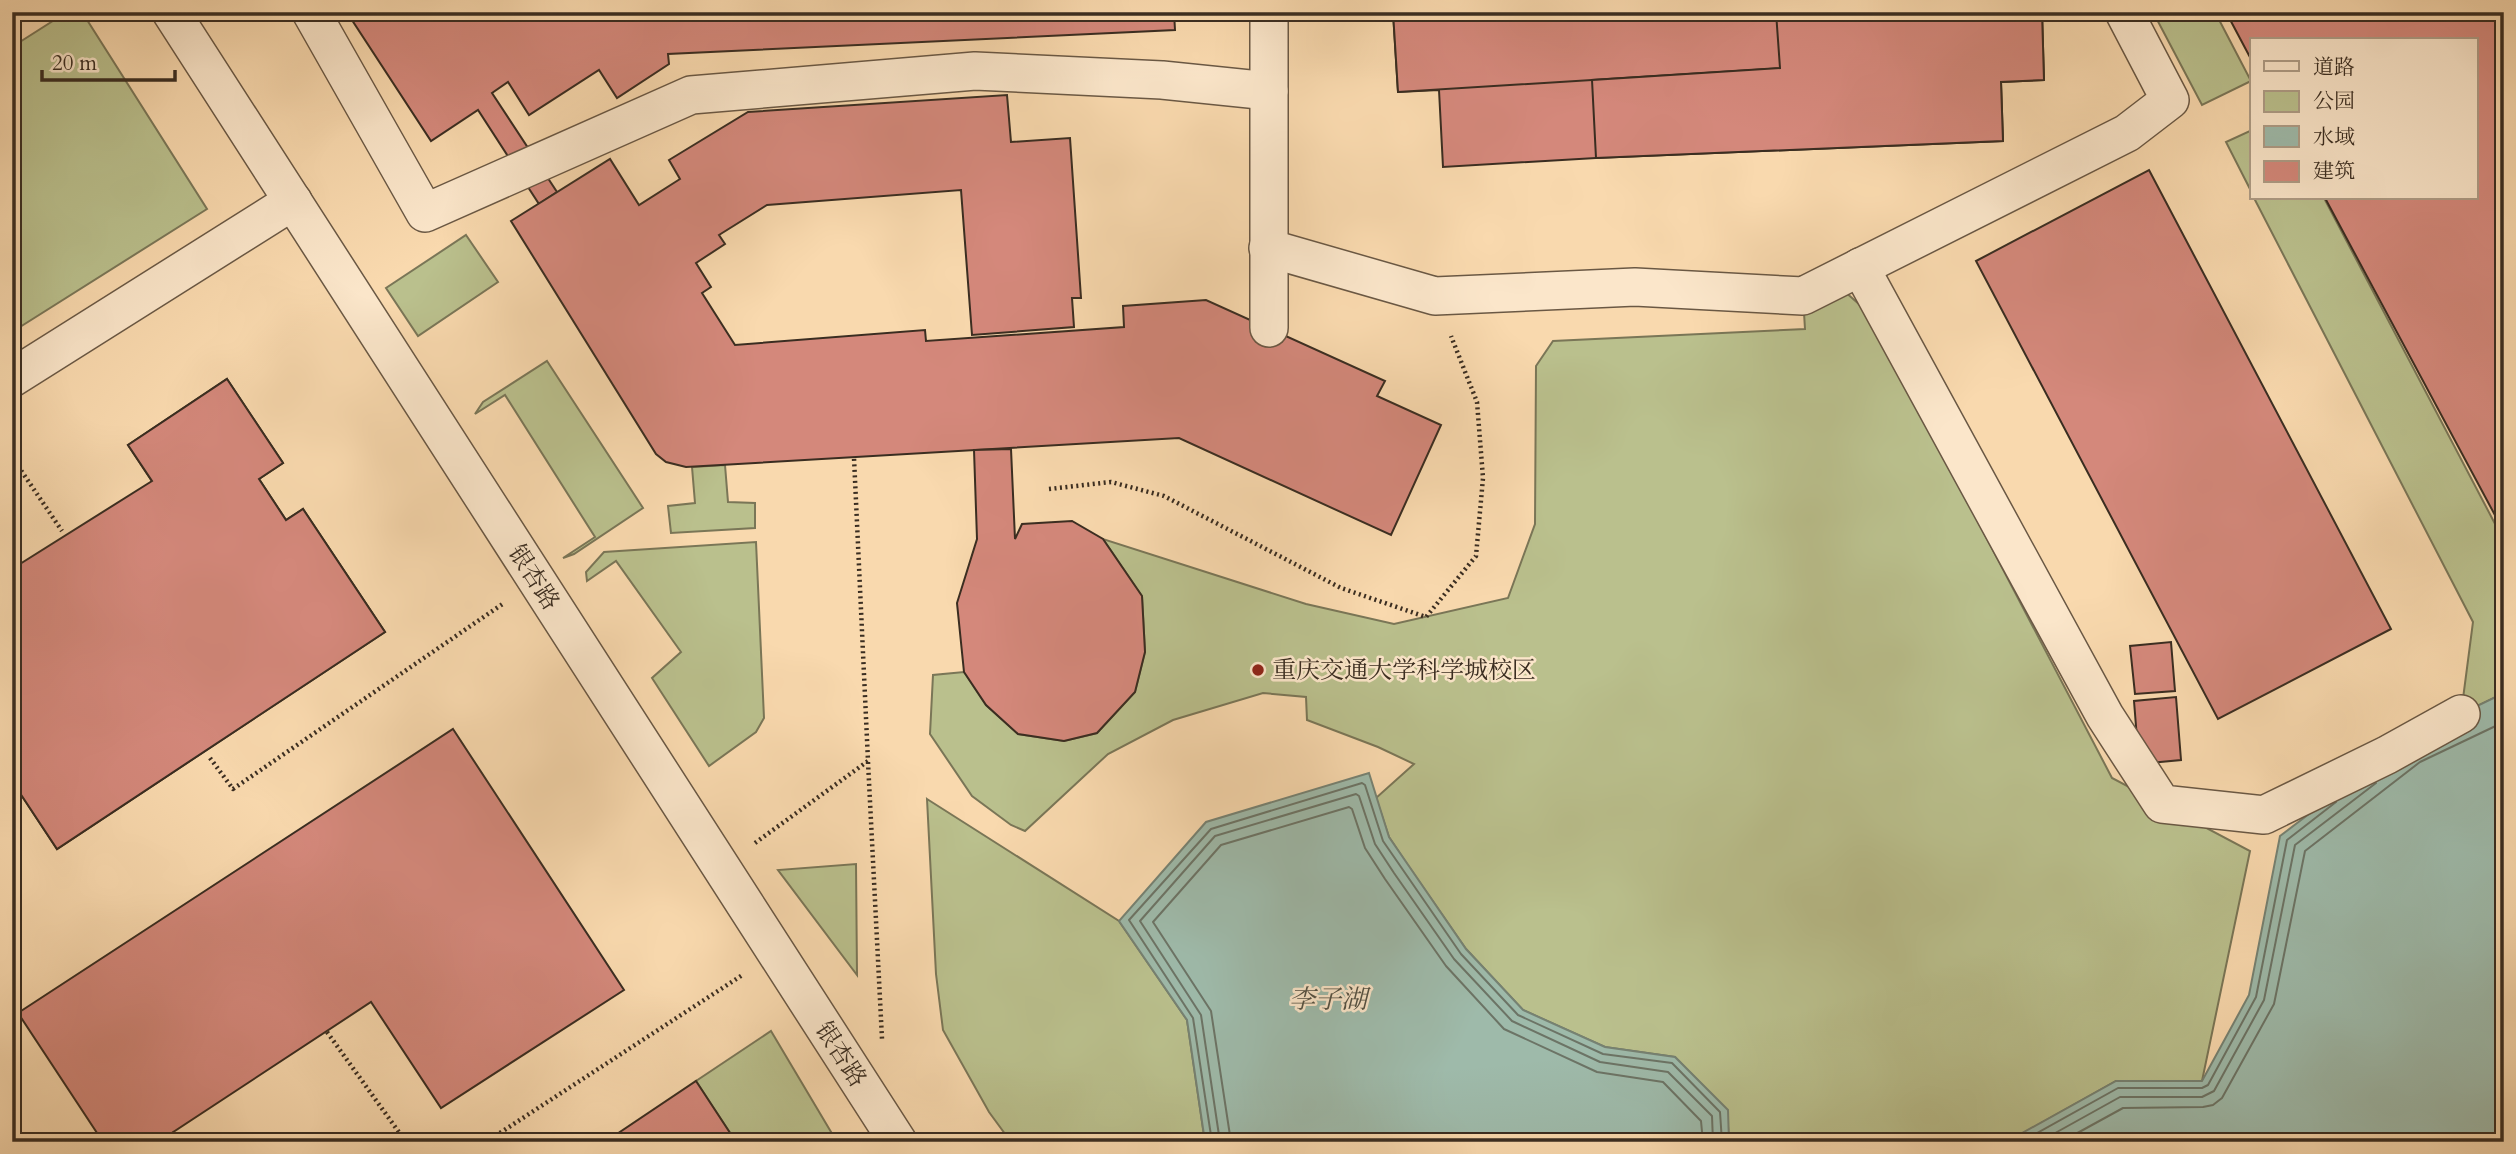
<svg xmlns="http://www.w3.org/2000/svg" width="2516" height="1154" viewBox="0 0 2516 1154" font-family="Cardo,'Noto Serif SC',serif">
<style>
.green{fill:#bac08d;stroke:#7a7657;stroke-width:2}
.water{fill:#9ebaaa;stroke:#768273;stroke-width:2}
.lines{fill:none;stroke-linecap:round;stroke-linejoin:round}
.shore{stroke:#6c7466;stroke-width:2}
.building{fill:#d4887b;stroke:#3a2d21;stroke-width:2}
.minor-casing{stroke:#6a5844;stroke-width:40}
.path{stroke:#3a2d21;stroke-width:4.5;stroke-dasharray:2 3.5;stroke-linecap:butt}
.minor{stroke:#fbe6ca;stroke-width:37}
.poi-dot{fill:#8f2418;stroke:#fbe6ca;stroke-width:2.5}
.labels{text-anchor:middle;stroke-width:5;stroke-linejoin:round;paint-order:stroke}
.street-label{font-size:24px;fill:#3a2d21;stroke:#fbe6ca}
.poi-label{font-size:24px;fill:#3a2d21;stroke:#fbe6ca;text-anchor:start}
.water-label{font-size:26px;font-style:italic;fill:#535043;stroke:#fbe6ca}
</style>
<rect width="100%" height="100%" fill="#f9d9ae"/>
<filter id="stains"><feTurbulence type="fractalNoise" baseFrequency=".00286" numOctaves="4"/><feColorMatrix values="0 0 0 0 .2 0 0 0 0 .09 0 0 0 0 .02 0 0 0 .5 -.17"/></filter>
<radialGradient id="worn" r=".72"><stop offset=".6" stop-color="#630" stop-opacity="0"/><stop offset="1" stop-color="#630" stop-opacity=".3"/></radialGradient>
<g class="green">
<polygon points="67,12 82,12 207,209 12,332 12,47"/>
<polygon points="2153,12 2215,12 2251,81 2202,105"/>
<polygon points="2252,130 2252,193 2226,142"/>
<polygon points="2254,198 2324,198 2504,541 2504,693 2461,714 2473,622"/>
<polygon points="466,235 498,282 418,336 386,288"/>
<polygon points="1843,290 1869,313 2112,778 2250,851 2202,1081 2116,1081 2016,1137 2012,1142 1729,1142 1727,1110 1675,1057 1605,1047 1523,1010 1466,949 1407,864 1389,837 1376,798 1414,764 1378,747 1307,720 1306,697 1263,693 1173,720 1108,754 1025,831 1011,825 972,796 930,734 933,675 964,672 986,705 1018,734 1064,741 1097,733 1135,692 1145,652 1142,596 1103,539 1306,604 1394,624 1508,598 1535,524 1536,366 1553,341 1805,329 1803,296"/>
<polygon points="547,361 643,508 574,554 563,558 595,537 505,395 475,414 483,402"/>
<polygon points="725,465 728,502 755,503 755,528 671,533 668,506 695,503 692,467"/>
<polygon points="756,542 764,718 756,732 709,766 652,678 681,652 616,561 587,581 586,572 604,552"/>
<polygon points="927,799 1119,921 1187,1020 1205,1142 1011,1142 989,1112 943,1030 936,974"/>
<polygon points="856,864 857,975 778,870"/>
<polygon points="771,1031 837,1142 736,1142 696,1081"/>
</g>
<g class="water">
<polygon points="2504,693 2504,1142 2012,1142 2015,1137 2116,1081 2202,1081 2249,995 2280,836 2406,740"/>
<polygon points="1369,773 1389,837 1466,949 1523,1010 1605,1047 1675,1057 1728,1110 1729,1142 1205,1142 1187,1020 1119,921 1206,822"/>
</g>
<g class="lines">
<g class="shore">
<polyline points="1212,1142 1193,1018 1129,920 1211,829 1362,783 1365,785 1383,841 1461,954 1518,1015 1603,1054 1672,1063 1720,1112 1722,1142"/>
<polyline points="1220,1142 1201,1015 1140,921 1215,836 1356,794 1359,796 1375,844 1394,873 1454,959 1512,1021 1600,1062 1668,1072 1712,1116 1713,1142"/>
<polyline points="1231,1142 1211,1011 1153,922 1221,845 1349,807 1352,809 1365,848 1385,879 1446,966 1504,1029 1597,1072 1663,1082 1701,1121 1703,1142"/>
<polyline points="2021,1142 2118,1088 2202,1088 2208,1085 2256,997 2287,840 2336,802"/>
<polyline points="2039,1142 2120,1097 2202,1097 2214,1091 2264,1000 2295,845 2376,783"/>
<polyline points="2061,1142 2123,1108 2203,1107 2213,1105 2222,1098 2274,1004 2305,851 2420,762 2504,722"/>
</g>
</g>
<g class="building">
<polygon points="358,12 1174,12 1175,30 668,54 669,64 617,98 599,70 529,115 508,82 492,93 557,192 539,204 478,110 431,141 350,17"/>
<polygon points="1393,12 2042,12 2044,80 2001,82 2003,141 1596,158 1443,167 1439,90 1398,92"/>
<polygon points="1393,12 1927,12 1930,59 1398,92"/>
<polygon points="1776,12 2042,12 2044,80 2001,82 2003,141 1596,158 1592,80 1780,68"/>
<polygon points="2226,12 2504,12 2504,532 2325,198 2476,198 2476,40 2252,40 2252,61"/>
<polygon points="1007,95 1011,142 1070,138 1081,298 1072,298 1074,327 972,335 961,190 767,205 719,235 725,244 696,263 711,287 702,293 735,345 925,330 926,341 1124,327 1123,306 1206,300 1385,381 1377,396 1441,425 1391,535 1179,438 686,467 666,462 656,454 511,221 610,159 639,205 680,179 669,160 748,112"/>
<polygon points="2149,170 2391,629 2218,719 1976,261"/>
<polygon points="227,379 283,463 259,479 286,520 303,509 385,632 57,849 12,781 12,701 229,557 197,509 179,522 128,445"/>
<polygon points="227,379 283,463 259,479 286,520 303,509 385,632 57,849 12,781 12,569 152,481 128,445"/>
<polygon points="1011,449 1015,539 1022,524 1072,521 1103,539 1142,596 1145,652 1135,692 1097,733 1064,741 1018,734 986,705 964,672 957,603 977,539 974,450"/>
<polygon points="2171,642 2175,691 2135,694 2130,646"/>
<polygon points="2176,697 2181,760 2139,764 2134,701"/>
<polygon points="453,729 624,990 441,1108 371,1002 158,1142 103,1142 18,1013"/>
<polygon points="696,1081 736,1142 605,1142"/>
</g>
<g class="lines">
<defs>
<g id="minor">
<polyline points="171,12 898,1142"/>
<polyline points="311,12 425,213 691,95 975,71 1162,80 1269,91"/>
<polyline points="1269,12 1269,328"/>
<polyline points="1268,248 1435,296 1635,287 1803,296 2127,133 2170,100 2124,12"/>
<polyline points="1860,267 2105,716 2162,804 2264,815 2387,755 2461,714"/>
<polyline points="12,378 293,201"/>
</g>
</defs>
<use href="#minor" class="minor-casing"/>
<g class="path">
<polyline points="12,457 62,531"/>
<polyline points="1049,489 1111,482 1164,496 1341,588 1426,617 1476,556 1483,478 1477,402 1451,336"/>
<polyline points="210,758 233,789 504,603"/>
<polyline points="868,762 882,1039"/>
<polyline points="755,843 868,761 854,458"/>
<polyline points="327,1032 406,1142"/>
<polyline points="172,1132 178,1142"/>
<polyline points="486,1142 744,974"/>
</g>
<use href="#minor" class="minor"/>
</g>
<circle class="poi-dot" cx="1258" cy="670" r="7"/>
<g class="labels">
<g class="street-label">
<text transform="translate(534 577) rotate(57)" y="8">银杏路</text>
<text transform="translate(841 1054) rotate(57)" y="8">银杏路</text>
</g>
<g class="poi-label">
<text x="1272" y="678">重庆交通大学科学城校区</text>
</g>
<g class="water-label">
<text x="1328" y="1008">李子湖</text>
</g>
</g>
<rect width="2516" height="1154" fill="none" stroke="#f9d9ae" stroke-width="42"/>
<rect x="14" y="14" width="2488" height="1126" fill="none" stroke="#3a2d21" stroke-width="3.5"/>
<rect x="21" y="21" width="2474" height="1112" fill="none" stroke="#3a2d21" stroke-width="2"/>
<rect x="2250" y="38" width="228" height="161" fill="#fbe6ca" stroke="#ae9c86" stroke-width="2"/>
<rect x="2264" y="61" width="35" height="10" fill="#fbe6ca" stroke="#ae9c86" stroke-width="2"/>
<text x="2313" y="74" font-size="21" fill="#3a2d21">道路</text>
<rect x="2264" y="91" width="35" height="21" fill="#bac08d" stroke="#ae9c86" stroke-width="2"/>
<text x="2313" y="108" font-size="21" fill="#3a2d21">公园</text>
<rect x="2264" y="126" width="35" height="21" fill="#9ebaaa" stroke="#ae9c86" stroke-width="2"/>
<text x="2313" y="144" font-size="21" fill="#3a2d21">水域</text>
<rect x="2264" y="161" width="35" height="21" fill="#d4887b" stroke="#ae9c86" stroke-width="2"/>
<text x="2313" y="178" font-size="21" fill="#3a2d21">建筑</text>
<path d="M42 70v10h133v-10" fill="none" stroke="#3a2d21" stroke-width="3.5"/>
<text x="52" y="70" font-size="21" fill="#3a2d21" stroke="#fbe6ca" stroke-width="5" paint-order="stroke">20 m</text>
<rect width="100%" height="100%" filter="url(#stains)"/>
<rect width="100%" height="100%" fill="url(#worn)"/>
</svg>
